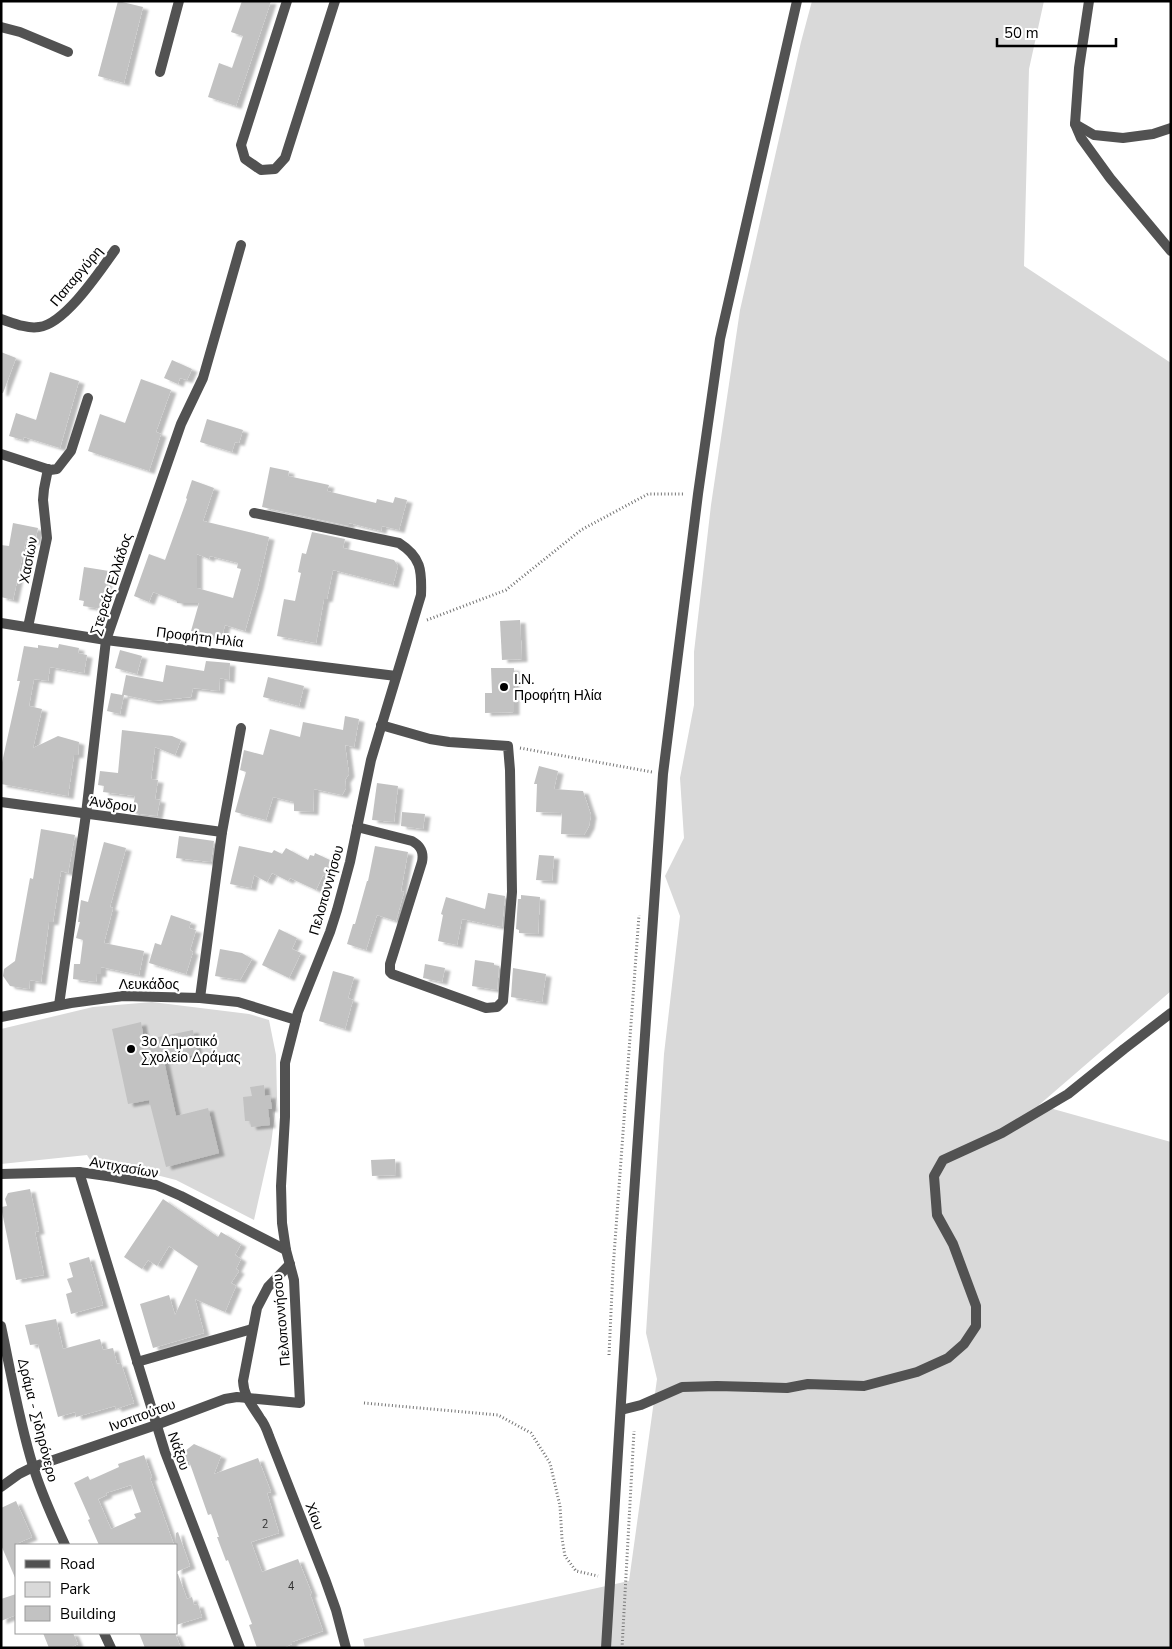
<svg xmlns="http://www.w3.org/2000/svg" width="1172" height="1649" viewBox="0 0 1172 1649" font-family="'Nunito Sans',sans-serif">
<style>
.green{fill:#d9d9d9}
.building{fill:#c2c2c2;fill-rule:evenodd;filter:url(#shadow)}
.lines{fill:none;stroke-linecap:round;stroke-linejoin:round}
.path{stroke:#747474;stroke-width:3;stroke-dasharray:1 2.5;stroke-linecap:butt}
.service{stroke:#525252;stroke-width:10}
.minor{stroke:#525252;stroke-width:10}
.tertiary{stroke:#525252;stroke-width:10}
.poi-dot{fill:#000;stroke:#fff;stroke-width:2}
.labels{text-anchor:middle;stroke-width:4.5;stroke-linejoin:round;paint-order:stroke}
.number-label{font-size:11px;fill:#303030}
.street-label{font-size:14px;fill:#000;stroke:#fff}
.poi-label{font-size:14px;fill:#000;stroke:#fff;text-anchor:start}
</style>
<defs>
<filter id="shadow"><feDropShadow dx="5.5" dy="3" stdDeviation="1" flood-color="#0004"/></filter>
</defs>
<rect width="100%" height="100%" fill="#fff"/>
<g class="green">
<polygon points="812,1 1044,1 1029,69 1024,266 1171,363 1171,991 1039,1105 1171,1142 1171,1648 365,1648 363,1639 629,1581 657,1379 646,1333 664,1054 680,916 665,876 684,838 680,778 694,705 694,652 711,505 740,310 801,42"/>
<polygon points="152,1002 249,1014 269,1020 276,1055 277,1098 271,1144 254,1220 176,1180 129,1168 92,1163 87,1155 1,1164 1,1029 93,1007"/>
</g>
<g class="building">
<polygon points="118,1 143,7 124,83 98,76"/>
<polygon points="242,1 271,1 236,106 208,97 219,63 232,68 243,36 231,32"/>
<polygon points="1,352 16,358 3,393 1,393"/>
<polygon points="172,360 192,369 187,380 180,378 178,384 164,378"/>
<polygon points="50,372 79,381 60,448 24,437 23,440 9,436 16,413 36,420"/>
<polygon points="141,379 171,390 156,432 161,434 149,471 88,451 100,414 125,423"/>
<polygon points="207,419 243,430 239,443 235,442 232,452 200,442"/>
<polygon points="270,467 289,471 288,476 329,485 327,491 376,503 377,499 393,503 395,497 407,500 399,530 382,526 381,531 349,523 349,526 262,507"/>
<path d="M192 480 214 488 203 521 269 537 258 586 245 631 225 625 221 640 191 631 199 603H177V601L153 592 149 602 134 596 149 554 165 560 187 499 186 498ZM197 554 209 559 210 556 238 563 237 568 241 569 233 598 197 588Z"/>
<polygon points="13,523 38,528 35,542 26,540 13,600 1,597 1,545 9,546"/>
<polygon points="312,532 345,539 343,548 394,560 398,566 393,585 333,570 327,599 324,599 316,643 277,636 284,599 295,601 301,573 298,572 302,553 306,554"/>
<polygon points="84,567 109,571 102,609 83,606 84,601 79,600"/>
<polygon points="520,620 522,659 502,660 500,621"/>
<polygon points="59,644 79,648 78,653 87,655 84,673 50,667 48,681 34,679 29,706 42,709 33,748 58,736 79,742 78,755 74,755 68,796 1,784 1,767 20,681 17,681 24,646 38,648 38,645 58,648"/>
<polygon points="120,650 142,656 137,674 115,668"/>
<polygon points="206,661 230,663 229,680 220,678 219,691 193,688 191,697 153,701 124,695 120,714 107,711 111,693 122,695 126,675 163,682 166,665 204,671"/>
<polygon points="491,668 514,668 514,712 485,713 485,693 492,693"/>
<polygon points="268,677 304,686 299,706 263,697"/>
<polygon points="345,716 359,719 354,747 345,745 349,774 345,780 346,788 342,795 314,789 313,812 294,811 294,802 273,797 266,820 235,812 246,772 240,770 244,750 263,755 270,729 300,737 303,722 343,730"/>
<polygon points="122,730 172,736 181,740 175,755 155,747 151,779 158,780 155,799 160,800 157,816 132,813 135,796 103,792 104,786 98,785 100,771 118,773"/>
<polygon points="539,766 558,771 554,789 583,791 591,815 589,826 584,835 561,834 562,813 536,812 537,784 534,784"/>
<polygon points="377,783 398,786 394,822 372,820"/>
<polygon points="402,812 425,814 423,829 401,826"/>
<polygon points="41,829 75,835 68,873 61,871 53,922 49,922 41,982 30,980 29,989 10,986 3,976 4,969 15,961 30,878 33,879"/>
<polygon points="179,836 214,841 211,862 176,858"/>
<polygon points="104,842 126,848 110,907 113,908 104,943 144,951 139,975 101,967 101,974 97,974 96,982 73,979 74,964 80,964 83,940 76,938 80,922 78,922 81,900 88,902"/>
<polygon points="239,846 272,853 274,850 282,854 286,848 308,860 310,855 314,856 315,853 332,861 325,876 323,875 316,890 290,878 288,881 272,873 267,882 254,875 251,888 230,884"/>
<polygon points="375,846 408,852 401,891 404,892 396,921 377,915 366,950 347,944 353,924 355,924 367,881 368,881"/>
<polygon points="539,855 554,856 552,881 536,880"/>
<polygon points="488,893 505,896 502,927 462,919 457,945 438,941 443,915 441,914 446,897 485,909"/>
<polygon points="521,895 540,897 538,934 519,933 519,930 516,929 518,899 521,899"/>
<polygon points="171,915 191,922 189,928 196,930 190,950 193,952 186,974 149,963 155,943 161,945"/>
<polygon points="279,929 297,938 292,949 301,953 289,978 262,965"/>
<polygon points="220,949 242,953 252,959 240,980 215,976"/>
<polygon points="475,960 494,963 494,965 499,966 497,990 472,986"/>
<polygon points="425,964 445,968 442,982 423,978"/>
<polygon points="513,968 546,974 542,1002 511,997"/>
<polygon points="333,971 354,977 348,998 353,1000 345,1029 319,1021"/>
<polygon points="141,1022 144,1040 193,1030 197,1054 164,1061 176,1116 208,1108 219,1153 166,1167 149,1100 128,1104 112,1029"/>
<polygon points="264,1085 265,1096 270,1095 272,1109 268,1109 270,1125 251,1127 250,1121 245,1121 243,1097 252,1096 250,1087"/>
<polygon points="395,1159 396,1175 372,1176 371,1160"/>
<polygon points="30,1189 39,1231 35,1232 44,1275 16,1280 1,1207 7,1206 5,1199 8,1193"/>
<polygon points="163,1199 218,1237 221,1232 241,1244 235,1255 241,1259 236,1269 239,1271 231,1283 236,1286 225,1312 195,1299 204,1333 153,1348 140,1304 169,1295 175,1315 198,1266 169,1246 157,1266 148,1260 142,1269 124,1257"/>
<polygon points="89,1257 103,1305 71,1314 66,1294 72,1292 67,1279 73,1277 69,1263"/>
<polygon points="56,1319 63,1349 100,1339 103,1350 113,1348 117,1364 121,1363 134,1403 116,1409 115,1406 76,1417 75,1412 58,1417 38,1344 30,1345 25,1325"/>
<polygon points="194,1444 221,1456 214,1474 258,1458 271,1492 267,1493 279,1533 251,1542 262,1572 298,1559 312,1594 310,1594 323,1631 292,1642 292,1644 283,1648 257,1648 249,1625 252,1624 228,1560 226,1561 217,1537 219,1537 211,1514 208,1515 189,1461 177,1464 175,1459"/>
<path d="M144 1455 152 1477 150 1478 174 1545H99L88 1520 90 1519 74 1483 88 1476 90 1480 119 1467 118 1464ZM131 1485 141 1512 134 1514 136 1518 111 1529 98 1499 107 1495 106 1493Z"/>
<polygon points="16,1501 32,1537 16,1544 16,1580 1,1545 1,1508"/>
<polygon points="178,1532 190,1566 176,1572 176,1533"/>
<polygon points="176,1574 178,1574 187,1599 192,1597 194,1605 198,1604 202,1617 176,1625"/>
<polygon points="16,1594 16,1615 1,1621 1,1599"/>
<polygon points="43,1633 73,1633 78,1644 70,1648 49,1648"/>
<polygon points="139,1633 175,1633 181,1648 145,1648"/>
</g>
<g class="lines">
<g class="path">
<polyline points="427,620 506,590 581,530 648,494 685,494"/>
<polyline points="520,748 652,772"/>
<polyline points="609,1355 613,1269 639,915"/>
<polyline points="364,1403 498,1415 531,1433 550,1463 560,1506 562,1539 565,1556 576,1571 598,1576"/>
<polyline points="622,1648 634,1431"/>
</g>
<polyline class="service" points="1075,124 1094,135 1123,138 1153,134 1171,128"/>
<g class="minor">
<polyline points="287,1 241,145 245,159 261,170 275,169 285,158 335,1"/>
<polyline points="1089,1 1079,68 1075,124 1081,138 1110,178 1171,251"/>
<polyline points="1,27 20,32 68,52"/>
<polyline points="160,72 179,1"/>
<path d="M1 319C13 323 27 329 39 327 65 324 100 271 115 250"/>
<polyline points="1,454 50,470 57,469 71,451 88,398"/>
<polyline points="1,623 106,640 396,676"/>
<polyline points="28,627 47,538 43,500 44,489 48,469"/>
<polyline points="1,802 222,832"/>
<path d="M357 827 412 841C421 846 424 852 422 862L390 964V972L392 974 486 1008 497 1007 503 1001 512 892 510 770 508 746 449 742 430 739 381 725"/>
<polyline points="200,998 222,832 241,728"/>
<polyline points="59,1005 86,814 106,640 181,424 203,378 241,245"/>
<polyline points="1,1017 71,1003 123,996 200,998 238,1002 296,1020"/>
<polyline points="79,1172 165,1452 240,1648"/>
<polyline points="1,1174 79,1172 114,1177 156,1185 181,1196 286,1250"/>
<path d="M290 1264 268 1287 257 1308 243 1381C244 1397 252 1405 260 1418 264 1423 267 1430 269 1436L325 1579 336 1610 346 1648"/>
<polyline points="137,1362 252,1329"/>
<polyline points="621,1410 641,1405 682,1387 717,1386 787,1388 808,1384 864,1386 917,1372 948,1358 964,1344 976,1326 976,1306 953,1244 937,1215 934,1176 943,1160 1002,1133 1068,1094 1124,1049 1171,1013"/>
<path d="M33 1467 156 1425 225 1399 237 1397 300 1403 294 1280 286 1250 282 1223 281 1186 285 1117V1063L298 1012 330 932 337 910 350 862 371 760 421 595C422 570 421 557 399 543L254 513"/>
</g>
<g class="tertiary">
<path d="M1 1326C11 1373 19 1421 33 1466 41 1493 53 1519 65 1545"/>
<polyline points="1,1487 19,1474 33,1467"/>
<polyline points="104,1633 111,1648"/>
<polyline points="606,1648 631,1238 663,774 698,494 720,339 797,1"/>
</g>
</g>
<g class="poi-dot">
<circle cx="504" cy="687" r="5"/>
<circle cx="131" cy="1049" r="5"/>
</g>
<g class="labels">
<g class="number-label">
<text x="265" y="1528">2</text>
<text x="291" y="1590">4</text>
</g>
<g class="street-label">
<text transform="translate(76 276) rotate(-50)" y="5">Παπαργύρη</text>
<text transform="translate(28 560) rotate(-79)" y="5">Χασίων</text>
<text transform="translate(111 584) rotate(-72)" y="5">Στερεάς Ελλάδος</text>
<text transform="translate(200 637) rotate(7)" y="5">Προφήτη Ηλία</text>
<text transform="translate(113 804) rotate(8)" y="5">Άνδρου</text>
<text transform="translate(326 890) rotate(-74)" y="5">Πελοποννήσου</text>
<text x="149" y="989">Λευκάδος</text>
<text transform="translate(124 1167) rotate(10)" y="5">Αντιχασίων</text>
<text transform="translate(281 1320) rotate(-95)" y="5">Πελοποννήσου</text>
<text transform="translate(142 1415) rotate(-20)" y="5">Ινστιτούτου</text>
<text transform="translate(38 1420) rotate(76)" y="5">Δράμα - Σιδηρόνερο</text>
<text transform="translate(179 1451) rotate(71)" y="5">Νάξου</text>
<text transform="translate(315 1516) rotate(69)" y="5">Χίου</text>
</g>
<g class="poi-label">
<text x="514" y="684">Ι.Ν.<tspan x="514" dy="16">Προφήτη Ηλία</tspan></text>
<text x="141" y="1046">3ο Δημοτικό<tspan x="141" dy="16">Σχολείο Δράμας</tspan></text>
</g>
</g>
<rect width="1172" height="1649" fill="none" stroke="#000000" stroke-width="5"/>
<rect x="15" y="1544" width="162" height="90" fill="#ffffff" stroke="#999999"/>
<rect x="25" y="1560" width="25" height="8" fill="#525252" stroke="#999999"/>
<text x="60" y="1569" font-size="15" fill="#000000">Road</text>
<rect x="25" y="1582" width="25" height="15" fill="#d9d9d9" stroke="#999999"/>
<text x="60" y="1594" font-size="15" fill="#000000">Park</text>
<rect x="25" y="1606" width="25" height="15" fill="#c2c2c2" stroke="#999999"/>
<text x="60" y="1619" font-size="15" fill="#000000">Building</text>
<path d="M997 38v8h119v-8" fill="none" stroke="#000000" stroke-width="2.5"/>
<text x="1004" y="38" font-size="15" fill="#000000" stroke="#ffffff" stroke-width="4" paint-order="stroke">50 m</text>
</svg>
